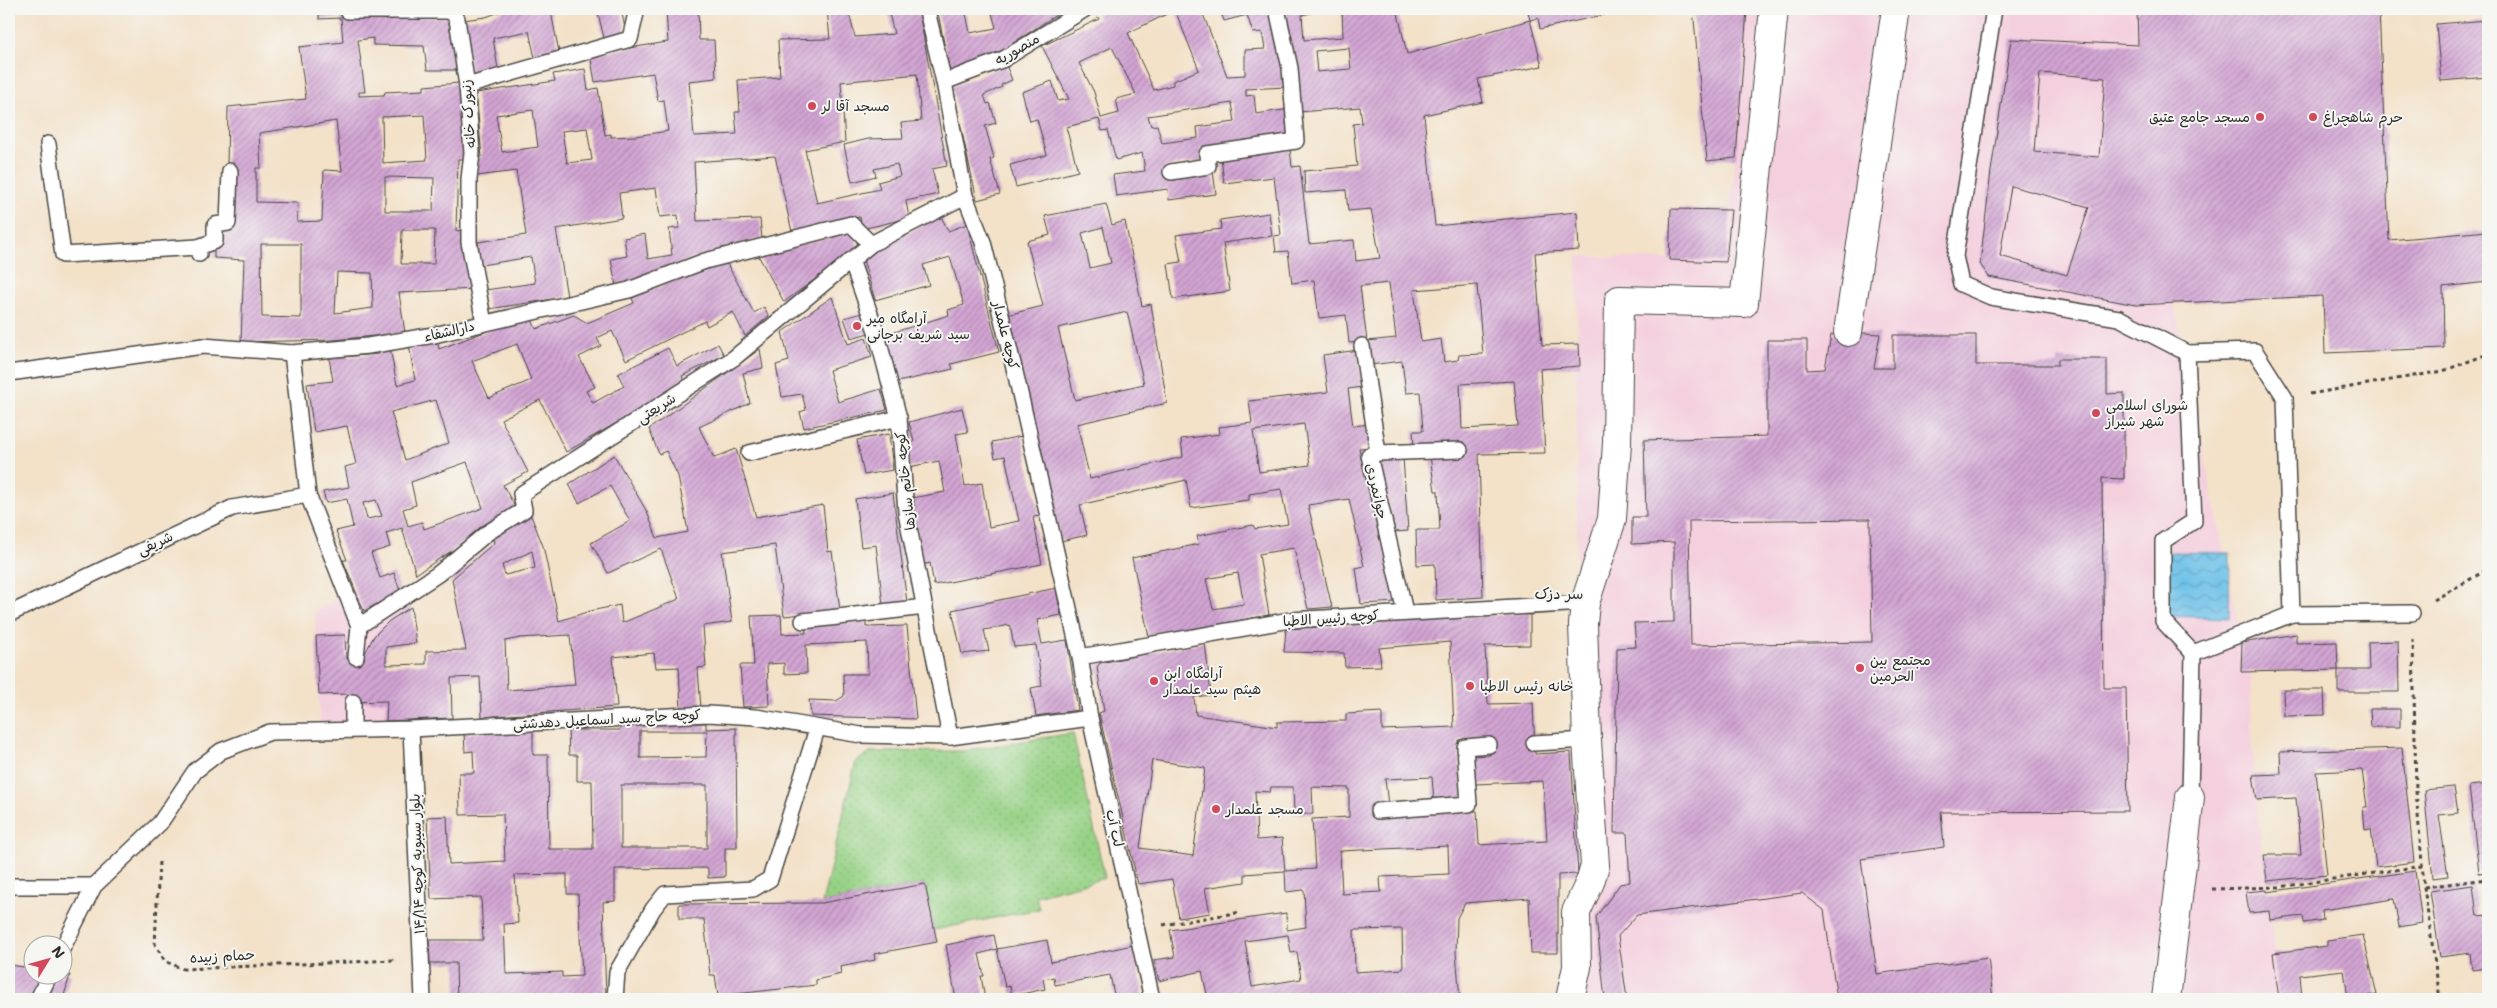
<svg xmlns="http://www.w3.org/2000/svg" width="2497" height="1008" viewBox="0 0 2497 1008" font-family="'Shantell Sans','Playpen Sans Arabic',sans-serif">
<style>
.built{fill:#f4cfde}
.park{fill:url(#park-dots);stroke:#617e58}
.water{fill:url(#water-waves);stroke:#4c768a}
.building{fill:url(#building-hatch);fill-rule:evenodd}
.lines{fill:none;stroke-linecap:round;stroke-linejoin:round}
.lane-casing{stroke:#494643;stroke-width:18}
.street-casing{stroke:#494643;stroke-width:30}
.path{stroke:#494643;stroke-width:3;stroke-dasharray:4 4;stroke-linecap:butt}
.lane{stroke:#fff;stroke-width:15}
.street{stroke:#fff;stroke-width:28}
.poi-dot{fill:#d1495b;stroke:#f6f6f2;stroke-width:2}
.labels{text-anchor:middle;stroke-width:4;stroke-linejoin:round;paint-order:stroke}
.street-label{font-size:14px;fill:#2b2b2b;stroke:#f6f6f2}
.poi-label{font-size:14px;fill:#2b2b2b;stroke:#f6f6f2;text-anchor:start}
.neighbourhood-label{font-size:15px;fill:#2b2b2b;stroke:#f6f6f2}
</style>
<defs>
<pattern id="park-dots" width="8" height="8" patternUnits="userSpaceOnUse" patternTransform="scale(1.25)"><rect width="8" height="8" fill="#97d286"/><path d="M2 2h.1M6 6h.1" fill="none" stroke="#82b474" stroke-width="1.8" stroke-linecap="round"/></pattern>
<pattern id="water-waves" width="16" height="10" patternUnits="userSpaceOnUse" patternTransform="scale(1.25)"><rect width="16" height="10" fill="#6dc1e9"/><path d="M0 5q4-4 8 0t8 0" fill="none" stroke="#5a9dbd"/></pattern>
<pattern id="building-hatch" width="6" height="6" patternUnits="userSpaceOnUse" patternTransform="scale(1.25)"><rect width="6" height="6" fill="#d3a5d4"/><path d="M-1 1l2-2M0 6l6-6M5 7l2-2" fill="none" stroke="#ab87ac"/></pattern>
</defs>
<rect width="100%" height="100%" fill="#f6f6f2"/>
<filter id="ink" filterUnits="userSpaceOnUse"><feTurbulence type="fractalNoise" baseFrequency=".02" numOctaves="2"/><feDisplacementMap in="SourceGraphic" scale="10" xChannelSelector="R" yChannelSelector="G"/><feConvolveMatrix kernelMatrix="1 2 1 2 8 2 1 2 1" color-interpolation-filters="sRGB"/></filter>
<filter id="wash" filterUnits="userSpaceOnUse"><feTurbulence type="fractalNoise" baseFrequency=".0096" numOctaves="4" result="noise"/><feDisplacementMap in="SourceGraphic" scale="20" xChannelSelector="R" yChannelSelector="G"/><feGaussianBlur stdDeviation="1.12" result="paint"/><feColorMatrix in="noise" values="0 0 0 0 0 0 0 0 0 0 0 0 0 0 0 0 0 1.4 0 .05"/><feComposite in="paint" operator="in"/></filter>
<g filter="url(#wash)">
<rect width="100%" height="100%" fill="#f3e1c8"/>
<g class="built">
<polygon points="1747,9 2137,9 2136,305 2174,303 2242,643 2241,672 2250,672 2253,775 2280,999 1554,999 1577,946 1577,256 1726,262"/>
<polygon points="394,573 400,591 411,607 389,621 386,657 386,721 320,723 315,612 355,588"/>
</g>
<polygon class="park" points="1073,733 1105,878 1036,896 1039,909 934,930 925,884 822,903 856,761 872,752 963,751"/>
<polygon class="water" points="2166,552 2230,553 2229,618 2165,616"/>
<g id="blocks">
<g class="building">
<path d="M319 9H344V18L448 17 457 70H427L424 46 373 45V38L358 40 365 92H359V96L384 95 385 92 424 90V86L459 83 465 159H458L456 231 464 230 474 289 399 293 405 333 333 340 241 342 244 260 214 258V246L220 245 227 168 228 107 306 99 299 47 343 42 341 18 319 19ZM424 115 427 160 383 163 382 117ZM336 121 342 171 324 170 322 221 297 222 298 203 256 202V168H261L259 133ZM385 177 434 178 433 211H385ZM402 230H435L434 264H401ZM261 244H301V318L262 317ZM337 272 372 273 373 308 335 313Z"/>
<polygon points="507,9 567,9 551,12 559,52 535,58 529,31 493,38 498,69 472,77 463,20 486,17"/>
<polygon points="597,9 621,9 626,33 604,38"/>
<path d="M666 9H698L699 40H714L716 78 689 81 694 136 737 134 735 112H740L738 80 780 77 778 40 830 39 827 9H848L855 37 894 34 888 9H965L970 33 996 28 991 9H1065L1001 51 950 73 938 13 920 17 947 166 932 169 938 194 906 201 909 218 862 229 860 217 792 232 775 156 694 162 697 221 760 219 762 238 700 256 616 286 611 259 627 256 624 238 645 234 648 259 672 255 669 229 679 228 678 215 660 217 656 188 619 193 622 218 556 229 567 297 489 309 485 290 535 283 531 257 481 265 478 242 526 235 516 171 477 176 476 158 482 157 476 93 555 81 553 74 585 69 588 90 598 88 605 135 611 134V137L635 136 668 131 664 100 658 101 653 73 595 82 590 54 668 42ZM917 74 921 121 901 123 903 138 868 139 844 145 852 182 876 176 874 169 897 164 900 176 878 182 880 189 817 203 805 150 845 142 841 82ZM533 110 538 147 502 152 496 115ZM587 128 592 160 567 163 562 131Z"/>
<path d="M1107 9H1201L1227 76 1245 75V50L1265 49 1262 32 1253 33 1247 15 1224 21 1220 9H1272L1287 87 1246 89V96L1254 95 1256 114 1290 109 1294 137 1200 149 1202 161 1165 167 1166 178 1213 171 1216 194 1169 200 1168 189 1116 196 1113 175 1145 171 1143 157 1142 153 1116 160 1108 130 1102 131 1099 119 1066 127 1078 171 1016 187 1010 165 1047 155 1037 119 1030 121 1022 92 1052 81 1058 101 1069 99 1042 46 1099 19 1096 14ZM1175 10 1199 70 1173 81V85L1154 90 1128 33ZM1112 47 1136 94 1116 99 1119 113 1101 118 1094 92 1079 63ZM1232 103 1235 122 1197 127 1198 138 1162 143 1157 125 1151 126 1148 116Z"/>
<path d="M1282 9H1326L1302 15 1304 40 1343 37 1342 9H1397L1407 54 1530 20 1542 66 1478 79 1483 102 1424 115 1435 226 1577 212 1579 250 1535 253 1542 345 1579 344 1580 366 1540 369 1545 453 1479 454 1483 597 1436 600 1435 564 1417 565 1416 530H1440L1438 491H1435L1430 456 1414 448 1413 431H1423L1420 392 1406 393 1402 361 1370 365 1367 341 1396 338 1389 283 1360 286 1367 341 1349 343 1346 315 1319 318 1314 280 1292 283 1288 251 1276 252 1274 236 1281 235 1274 177 1224 183 1221 157 1290 149 1292 167 1300 166 1309 244 1354 240 1356 261 1380 258 1371 209 1348 211 1346 190 1305 193 1304 171 1357 166 1353 124 1362 123 1360 107 1299 112ZM1349 48 1351 69 1317 72 1315 51ZM1477 285 1483 354 1459 355 1458 360 1444 362 1441 339 1421 342 1414 290ZM1514 381 1518 426 1462 429 1460 384Z"/>
<polygon points="1527,9 1626,9 1626,10 1540,29 1538,18 1530,20"/>
<polygon points="1693,9 1747,9 1736,158 1707,161"/>
<path d="M2137 9H2379L2389 240 2488 231V282L2443 287 2444 348 2325 353 2323 296 2136 305 1989 277 1980 264 1991 171 2011 39 2138 45ZM2040 73 2105 78 2099 157 2034 152ZM2011 186 2089 207 2067 275 2000 256Z"/>
<polygon points="2488,20 2488,77 2441,81 2436,24"/>
<polygon points="1006,65 1012,80 1001,85 1002,87 984,95 987,104 990,103 996,123 985,126 994,158 990,159 1000,194 977,200 952,87"/>
<path d="M1106 204 1112 225 1125 221 1142 306 1151 304 1167 403 1077 424 1090 479 1183 457 1181 439 1220 434 1219 427 1252 423 1249 401 1328 392 1323 355 1358 350 1362 387 1348 389 1353 426 1370 424 1373 447 1359 448 1361 459H1364L1398 602 1361 604 1356 568 1364 566 1349 499 1308 505 1332 607 1308 609 1294 548 1259 554 1269 615 1149 637 1132 558 1199 544 1197 536 1253 525 1255 529 1288 524 1281 489 1249 494V500L1191 508 1186 480 1080 505 1087 535 1061 541 1007 315 1043 306 1027 241 1050 235 1045 216ZM1103 227 1111 263 1090 268 1082 233ZM1127 312 1144 384 1075 400 1058 328ZM1304 424 1310 465 1259 472 1253 431ZM1238 573 1244 604 1213 609 1206 579Z"/>
<polygon points="1671,209 1731,210 1726,262 1669,260"/>
<polygon points="1269,213 1272,236 1223,243 1230,291 1173,299 1168,264 1181,262 1176,235 1221,229 1220,220"/>
<polygon points="941,216 948,231 967,224 999,352 951,364 953,369 898,382 885,335 949,315 948,310 964,305 950,257 923,265 929,285 875,300 862,256"/>
<polygon points="852,232 859,247 784,302 758,255"/>
<path d="M725 260 754 313 764 307 769 316 745 336 733 312 707 326 705 321 626 360 612 331 597 338 601 346 579 357 595 387 586 391 593 403 624 386 618 374 668 348 677 366 718 344 724 355 682 376 686 383 566 452 540 400 501 419 528 472 503 485 516 509 416 574 402 528 386 533 390 547 371 553 380 578 394 573 400 591 364 611 343 560H347L336 531 353 527 347 499 326 503 323 492 349 487 345 467 356 464 347 426 314 432 307 384 333 381 329 358 379 354 378 350 390 348 397 385 415 380 409 345 437 339 439 349 530 315 536 329 574 315 587 323 634 303 632 298ZM517 344 531 380 489 398 472 361ZM436 400 449 443 405 460 391 412ZM467 462 483 508 424 529 422 522 408 526 403 509 416 505 411 482ZM376 500 382 516 367 519 363 503Z"/>
<polygon points="832,297 848,344 866,338 872,357 829,370 838,402 881,389 887,410 804,428 800,412 806,410 802,394 782,397 776,365 789,361 782,332"/>
<polygon points="862,313 869,333 851,338 844,318"/>
<path d="M1848 332 1880 334 1874 368H1893V335H1976V365H2058V359H2107V394L2124 393V479L2102 478 2104 688H2126L2128 811 1941 812 1944 847 1861 859 1877 974 1988 958 1993 999H1837L1824 910 1802 893 1637 915 1618 936 1627 999H1605L1596 917 1620 884 1630 882 1627 833H1614L1617 648 1636 647 1634 623 1674 622V542L1632 544V517H1646L1644 440 1767 436V340H1807V370L1825 369 1831 335ZM1870 519 1872 642 1691 645 1689 521Z"/>
<path d="M760 349 763 368 743 373 750 403 699 427 714 458 736 449 756 517 823 505 828 552 832 551 840 610 784 616 775 545 722 552 732 622 703 626 706 667 698 668 701 709 681 711 679 667 656 668 654 653 613 657 617 707 482 717 480 677 451 678 452 718 386 721 387 701 348 702V694L319 695 316 636 345 635 346 658 363 657 374 636 389 621 411 607 416 643 386 647V665L426 664V651L466 650 452 579 494 543 492 535 530 513 543 546 559 621 590 611 620 605 622 623 679 599 661 549 608 573 591 543 630 521 610 486 579 503 569 484 614 455 647 512 657 538 688 532 678 476 666 451 659 454 649 429ZM532 551 535 568 505 575 502 565ZM570 635 575 685 507 690 505 641 520 638Z"/>
<polygon points="962,408 968,432 956,434 965,486 982,483 989,527 1019,521 1005,456 995,458 992,442 1022,436 1040,516 1033,517 1042,564 934,585 930,563 922,565 912,498 945,492 939,461 909,467 908,443 914,442 909,422"/>
<polygon points="889,434 893,470 864,475 857,440"/>
<polygon points="1403,457 1408,531 1394,532 1378,458"/>
<polygon points="893,493 907,603 883,605 876,545 861,547 855,499"/>
<polygon points="1056,588 1061,615 1037,620 1042,644 1067,640 1078,710 1036,716 1031,688 1042,686 1036,645 1014,647 1010,625 984,630 989,651 962,654 952,610"/>
<path d="M1530 613V645L1485 646 1488 704 1533 703 1535 754 1571 752 1578 874 1558 875V953H1531L1529 898 1465 903 1457 918 1456 953 1460 999H1208L1202 971 1159 981 1154 960 1175 957 1170 930 1286 913 1287 930 1306 927 1304 890 1286 892 1285 871 1315 869 1312 819 1349 817V788L1312 787 1313 814H1294L1293 787H1271L1270 792 1255 791 1257 840 1282 838 1285 871 1245 874V882L1205 888 1210 913 1179 918 1172 879 1138 884 1099 713 1104 711 1097 667 1100 663 1205 642 1211 695 1194 697 1196 715 1277 727V722L1346 721V714L1382 712V730L1454 727 1450 642 1379 648 1381 666 1345 667 1344 653 1284 652 1286 629ZM1489 739 1490 755 1473 756 1475 784 1543 781 1547 841 1479 845 1477 811 1446 812 1388 805 1385 779 1432 777 1434 801 1463 798 1458 740ZM1152 760 1205 768 1193 856 1140 848ZM1448 846 1449 874 1380 877 1381 892 1342 894 1340 851ZM1402 929 1403 969 1355 972 1354 930ZM1288 935 1291 953 1297 952 1301 979 1252 987 1245 941Z"/>
<polygon points="781,615 782,634 806,633 805,625 866,622 866,627 907,626 916,719 811,716 809,700 836,701 844,696 843,674 868,674 867,642 806,645 807,673 784,674 784,663 767,664 769,706 743,707 740,665 754,665 751,616"/>
<polygon points="2296,634 2296,643 2337,642 2338,670 2241,672 2242,643"/>
<polygon points="2398,641 2399,692 2338,692 2338,670 2369,670 2368,642"/>
<polygon points="2283,690 2324,690 2325,715 2284,716"/>
<polygon points="2370,709 2400,709 2400,727 2371,727"/>
<path d="M620 723H706V729L736 728 737 848H725V877L708 878V868L615 869V901L603 902 606 999H457L456 963H430L429 940H483L481 897 431 899 427 817 447 816 449 864 505 861 503 814 460 815 459 773H474L473 751 465 752 464 733 533 730V755H548L549 849H593L592 781H577V755H569L568 730H620ZM640 731H707L706 757 640 758ZM621 785H707V848H621ZM567 874V894H578L582 976 562 977V972L506 974 504 924 518 923 515 875Z"/>
<polygon points="2402,748 2414,862 2376,867 2371,829 2365,830 2363,807 2367,807 2362,770 2316,772 2327,875 2267,881 2264,855 2301,855 2296,798 2257,800 2253,775 2281,774 2280,752"/>
<polygon points="2488,784 2488,872 2479,873 2469,786"/>
<polygon points="2454,787 2458,813 2439,815 2448,876 2433,878 2424,790"/>
<polygon points="2415,871 2422,923 2399,927 2394,899 2322,910 2323,920 2304,923 2303,916 2270,920 2269,911 2249,913 2246,892 2267,890 2267,892"/>
<polygon points="925,884 937,942 874,954 875,960 840,967 841,974 816,980 816,985 718,996 715,975 710,975 704,919 679,919 679,904 822,903"/>
<polygon points="2473,885 2477,916 2488,915 2488,968 2472,970 2470,953 2440,957 2430,891"/>
<polygon points="994,935 997,949 979,954 984,976 981,976 985,999 956,999 946,945"/>
<polygon points="2363,935 2377,995 2348,999 2344,970 2300,975 2302,999 2279,999 2273,953 2327,946 2327,940"/>
<polygon points="1047,940 1051,962 1133,945 1144,999 1115,999 1110,975 1055,985 1054,977 1043,979 1045,989 1012,996 1010,986 1005,987 997,949"/>
<polygon points="9,965 32,968 32,976 40,976 31,999 9,999"/>
<polygon points="62,972 70,975 63,999 46,999 56,976 62,976"/>
</g>
</g>
</g>
<g filter="url(#ink)">
<use href="#blocks" fill-opacity="0" stroke="#494643" stroke-width="1"/>
<g class="lines">
<defs>
<g id="lane">
<polyline points="348,9 348,11 447,11 453,13 457,19 467,86 472,153 469,179 469,242 484,323"/>
<polyline points="1994,9 1955,256 1961,284 1991,297 2119,318 2187,353 2194,521 2163,541 2163,621 2193,653 2190,797"/>
<polyline points="928,15 944,82 965,196 983,242 1016,376 1080,657 1090,718 1152,999"/>
<polyline points="944,82 1004,59 1085,9"/>
<polyline points="467,86 630,39 637,9"/>
<polyline points="48,144 63,255 198,247 199,254"/>
<polyline points="1171,172 1208,166 1207,154 1296,141 1290,68 1277,9"/>
<polyline points="198,247 215,241 215,225 228,223 230,171"/>
<polyline points="851,260 876,331 899,418 906,512 950,737"/>
<polyline points="1362,346 1378,453 1369,455 1405,612"/>
<polyline points="292,353 308,495 359,626 356,657"/>
<polyline points="2187,353 2255,351 2285,398 2292,614"/>
<polyline points="9,373 203,346 292,353 368,346 434,335 629,290 705,261 851,224 871,244"/>
<polyline points="749,453 899,418"/>
<polyline points="1378,453 1460,450"/>
<polyline points="9,614 232,508 308,495"/>
<polyline points="803,621 925,607"/>
<polyline points="359,626 438,574 487,533 524,510 521,494 734,358 871,244 965,196"/>
<polyline points="2193,653 2292,614 2412,613"/>
<polyline points="1080,657 1290,620 1585,603"/>
<polyline points="353,729 353,702"/>
<polyline points="411,729 423,999"/>
<polyline points="1534,743 1587,740"/>
<polyline points="1378,811 1469,804 1465,747 1489,745"/>
<polyline points="9,886 94,886"/>
<polyline points="62,949 94,886 160,823 195,771 221,751 270,732 411,729 708,714 756,717 861,735 950,737 1090,718"/>
<polyline points="38,999 49,976"/>
<polyline points="615,999 617,972 653,909 665,894 753,889 770,879 817,729"/>
</g>
<g id="street">
<polyline points="1848,332 1896,9"/>
<polyline points="1570,999 1577,967 1576,912 1590,882 1595,865 1587,740 1583,624 1585,603 1612,519 1617,443 1619,300 1744,303 1774,9"/>
<polyline points="2166,999 2190,797"/>
</g>
</defs>
<use href="#lane" class="lane-casing"/>
<use href="#street" class="street-casing"/>
<g class="path">
<polyline points="2310,394 2443,371 2488,354"/>
<polyline points="2434,600 2488,569"/>
<polyline points="2413,639 2416,791 2424,887 2440,999"/>
<polyline points="159,862 155,944 165,961 183,969 396,960"/>
<polyline points="2424,887 2488,879"/>
<polyline points="2212,889 2279,887 2422,866"/>
<polyline points="1163,925 1241,912"/>
</g>
<use href="#lane" class="lane"/>
<use href="#street" class="street"/>
</g>
</g>
<g class="poi-dot">
<circle cx="812" cy="106" r="5"/>
<circle cx="2260" cy="117" r="5"/>
<circle cx="2313" cy="117" r="5"/>
<circle cx="857" cy="326" r="5"/>
<circle cx="2096" cy="413" r="5"/>
<circle cx="1860" cy="668" r="5"/>
<circle cx="1154" cy="681" r="5"/>
<circle cx="1470" cy="686" r="5"/>
<circle cx="1216" cy="809" r="5"/>
</g>
<g class="labels">
<g class="street-label">
<text transform="translate(1017 49) rotate(-30)" y="5">منصوریه</text>
<text transform="translate(468 114) rotate(-94)" y="5">زنبورک خانه</text>
<text transform="translate(449 331) rotate(-13)" y="5">دارالشفاء</text>
<text transform="translate(1006 335) rotate(76)" y="5">کوچه علمدار</text>
<text transform="translate(656 408) rotate(-33)" y="5">شریعتی</text>
<text transform="translate(905 481) rotate(-96)" y="5">کوچه خاتم سازها</text>
<text transform="translate(1377 491) rotate(77)" y="5">جوانمردی</text>
<text transform="translate(155 543) rotate(-25)" y="5">شریفی</text>
<text transform="translate(1331 618) rotate(-4)" y="5">کوچه رئیس الاطبا</text>
<text transform="translate(607 719) rotate(-3)" y="5">کوچه حاج سید اسماعیل دهدشتی</text>
<text transform="translate(1115 828) rotate(77)" y="5">لب آب</text>
<text transform="translate(417 864) rotate(-92)" y="5">بلوار سیبویه کوچه ۱۴/۱۴</text>
<text transform="translate(222 956) rotate(-3)" y="5">حمام زبیده</text>
</g>
<g class="poi-label">
<text x="822" y="111">مسجد آقا لر</text>
<text x="2250" y="122" text-anchor="end">مسجد جامع عتیق</text>
<text x="2323" y="122">حرم شاهچراغ</text>
<text x="867" y="323">آرامگاه میر<tspan x="867" dy="16">سید شریف برجانی</tspan></text>
<text x="2106" y="410">شورای اسلامی<tspan x="2106" dy="16">شهر شیراز</tspan></text>
<text x="1870" y="665">مجتمع بین<tspan x="1870" dy="16">الحرمین</tspan></text>
<text x="1164" y="678">آرامگاه ابن<tspan x="1164" dy="16">هیثم سید علمدار</tspan></text>
<text x="1480" y="691">خانه رئیس الاطبا</text>
<text x="1226" y="814">مسجد علمدار</text>
</g>
<g class="neighbourhood-label">
<text x="1559" y="599">سر دزک</text>
</g>
</g>
<rect width="2497" height="1008" fill="none" stroke="#f6f6f2" stroke-width="30"/>
<g transform="translate(48 960) rotate(53)"><circle r="24" fill="#f6f6f2" stroke="#a5a5a2"/>
<path d="M0-4L9 19L0 12L-9 19Z" fill="#d1495b"/>
<text y="-8" font-size="14" font-weight="bold" text-anchor="middle" fill="#2b2b2b">N</text>
</g>
</svg>
